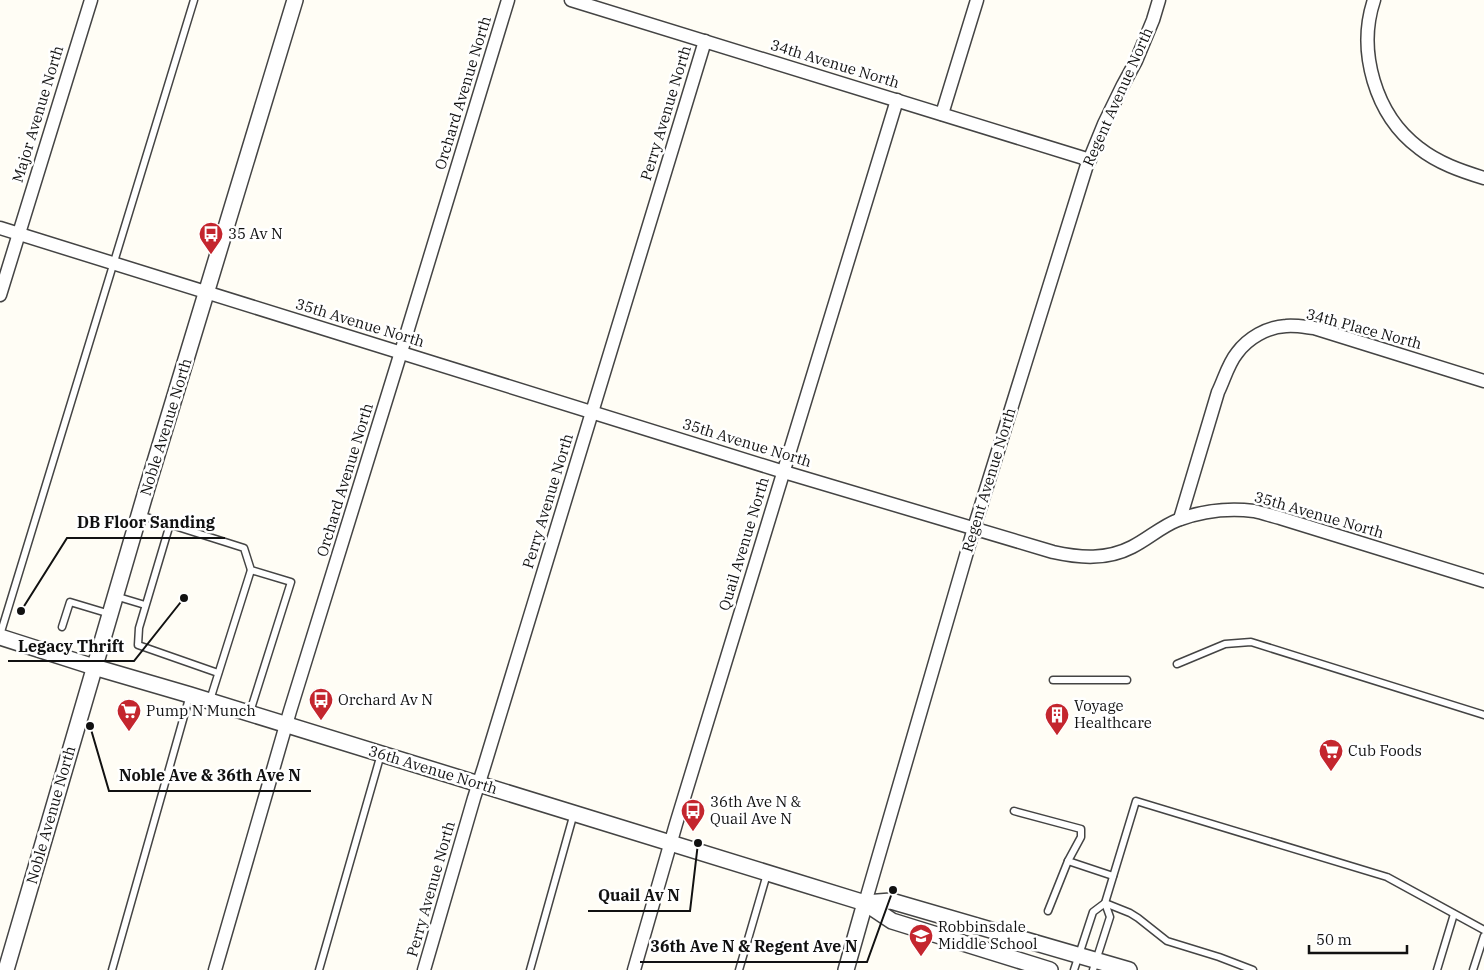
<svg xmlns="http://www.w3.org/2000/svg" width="1484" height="970" viewBox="0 0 1484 970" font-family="'IBM Plex Serif',serif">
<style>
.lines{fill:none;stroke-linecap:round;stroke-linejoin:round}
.service-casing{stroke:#444;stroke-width:9}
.minor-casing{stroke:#444;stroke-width:15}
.tertiary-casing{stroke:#444;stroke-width:18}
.service{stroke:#fff;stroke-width:6}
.minor{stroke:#fff;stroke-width:12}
.tertiary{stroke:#fff;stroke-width:15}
.labels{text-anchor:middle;stroke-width:5;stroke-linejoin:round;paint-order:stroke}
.street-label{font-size:15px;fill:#111;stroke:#fff}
.poi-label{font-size:15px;fill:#111;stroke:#fff;text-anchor:start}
.leader{fill:none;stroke:#111;stroke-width:2}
.callout-dot{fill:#111;stroke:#fff;stroke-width:2}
.callout-label{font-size:16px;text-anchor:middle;font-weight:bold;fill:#111;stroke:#fff;stroke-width:5;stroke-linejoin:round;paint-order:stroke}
</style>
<rect width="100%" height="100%" fill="#fffdf5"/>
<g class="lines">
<defs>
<g id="service">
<polyline points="140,515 244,548 251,570 291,582 250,712"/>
<polyline points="170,524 139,628 138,645 218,673"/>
<polyline points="115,596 145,605"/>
<polyline points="62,627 70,602 110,614"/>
<polyline points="0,635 194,0"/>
<polyline points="1177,664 1225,644 1251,642 1484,715"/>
<polyline points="1053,680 1127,680"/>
<polyline points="210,700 251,570"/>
<polyline points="1014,811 1081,829 1081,837 1068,861 1113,876"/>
<polyline points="1105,903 1130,913 1138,918 1167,941 1219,957 1253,970"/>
<polyline points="1048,911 1068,861"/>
<polyline points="112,970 190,695"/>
<polyline points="319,970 381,754"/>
<polyline points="530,970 574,813"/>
<polyline points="739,970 767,874"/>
<polyline points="1074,970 1093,912 1105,903 1136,801 1387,877 1484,930"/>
<polyline points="1093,970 1110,917 1105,903"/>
<polyline points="1437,970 1454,914"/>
<polyline points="1473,970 1484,936"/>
</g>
<g id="minor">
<polyline points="571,0 1090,160"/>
<path d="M1374 0C1357 51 1375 115 1419 148 1438 163 1461 171 1484 178"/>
<polyline points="942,114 977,0"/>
<path d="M0 228 784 472 1053 552C1080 558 1107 560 1132 547 1148 539 1162 526 1178 520 1202 511 1229 508 1254 511 1263 513 1272 516 1280 518L1484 581"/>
<polyline points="0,295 91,0"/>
<path d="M1180 519 1218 392C1224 380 1228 364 1237 353 1248 338 1267 327 1286 326 1295 325 1305 327 1314 328L1484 381"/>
<polyline points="865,903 974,528 1086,168 1104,124 1123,85 1136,61 1153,20 1159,0"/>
<polyline points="215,970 290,711 401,352 508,0"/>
<polyline points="424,970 474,798 484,767 705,41"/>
<polyline points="634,970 676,824 897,100"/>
</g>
<g id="tertiary">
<polyline points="0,637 94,667 190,695 865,903 892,921 1050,970"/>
<polyline points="865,903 891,901 1129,970"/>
<polyline points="6,970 147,488 295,0"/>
<polyline points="846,970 865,903"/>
</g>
</defs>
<use href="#service" class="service-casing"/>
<use href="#minor" class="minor-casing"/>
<use href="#tertiary" class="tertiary-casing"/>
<use href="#service" class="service"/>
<use href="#minor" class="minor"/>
<use href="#tertiary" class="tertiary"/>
</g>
<defs>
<symbol id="bus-pin" viewBox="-11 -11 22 30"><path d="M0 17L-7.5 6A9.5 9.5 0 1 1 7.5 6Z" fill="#c4262e" stroke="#fff"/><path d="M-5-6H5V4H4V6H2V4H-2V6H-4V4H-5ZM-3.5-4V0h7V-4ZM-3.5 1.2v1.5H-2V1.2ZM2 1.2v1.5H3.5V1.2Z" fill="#fff"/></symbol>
<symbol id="supermarket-pin" viewBox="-11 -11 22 30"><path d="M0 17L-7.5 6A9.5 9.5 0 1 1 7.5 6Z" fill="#c4262e" stroke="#fff"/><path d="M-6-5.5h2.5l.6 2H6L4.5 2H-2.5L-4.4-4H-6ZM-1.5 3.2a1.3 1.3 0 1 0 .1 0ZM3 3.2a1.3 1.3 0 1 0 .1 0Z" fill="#fff"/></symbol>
<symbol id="building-pin" viewBox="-11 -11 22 30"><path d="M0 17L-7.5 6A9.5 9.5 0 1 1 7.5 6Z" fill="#c4262e" stroke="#fff"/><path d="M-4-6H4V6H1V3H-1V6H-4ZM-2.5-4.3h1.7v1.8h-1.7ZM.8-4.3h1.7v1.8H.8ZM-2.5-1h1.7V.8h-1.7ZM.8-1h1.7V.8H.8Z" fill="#fff"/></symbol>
<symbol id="school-pin" viewBox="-11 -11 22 30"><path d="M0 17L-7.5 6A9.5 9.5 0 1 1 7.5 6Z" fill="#c4262e" stroke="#fff"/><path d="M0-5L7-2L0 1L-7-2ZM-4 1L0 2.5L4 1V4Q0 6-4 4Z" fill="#fff"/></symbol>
</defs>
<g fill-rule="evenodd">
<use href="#bus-pin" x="197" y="220" width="28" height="38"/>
<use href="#bus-pin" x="307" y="686" width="28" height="38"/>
<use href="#supermarket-pin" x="115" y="697" width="28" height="38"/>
<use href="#building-pin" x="1043" y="701" width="28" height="38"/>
<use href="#supermarket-pin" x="1317" y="737" width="28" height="38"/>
<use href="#bus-pin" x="679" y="797" width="28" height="38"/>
<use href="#school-pin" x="907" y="922" width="28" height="38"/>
</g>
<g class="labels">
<g class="street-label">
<text transform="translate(835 64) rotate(17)" y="5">34th Avenue North</text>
<text transform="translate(463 93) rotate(-73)" y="5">Orchard Avenue North</text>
<text transform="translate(1118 97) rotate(-66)" y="5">Regent Avenue North</text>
<text transform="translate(666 113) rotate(-73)" y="5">Perry Avenue North</text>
<text transform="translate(38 114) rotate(-73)" y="5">Major Avenue North</text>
<text transform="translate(360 323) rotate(17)" y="5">35th Avenue North</text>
<text transform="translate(1364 329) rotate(15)" y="5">34th Place North</text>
<text transform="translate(166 427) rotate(-73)" y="5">Noble Avenue North</text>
<text transform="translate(747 443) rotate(17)" y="5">35th Avenue North</text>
<text transform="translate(345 480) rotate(-73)" y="5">Orchard Avenue North</text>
<text transform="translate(989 480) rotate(-73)" y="5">Regent Avenue North</text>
<text transform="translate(548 501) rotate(-73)" y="5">Perry Avenue North</text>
<text transform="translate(1319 515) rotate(16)" y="5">35th Avenue North</text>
<text transform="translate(744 544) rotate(-73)" y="5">Quail Avenue North</text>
<text transform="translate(433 770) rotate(17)" y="5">36th Avenue North</text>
<text transform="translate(51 815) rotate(-74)" y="5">Noble Avenue North</text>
<text transform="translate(431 889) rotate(-74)" y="5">Perry Avenue North</text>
</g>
<g class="poi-label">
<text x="228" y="239">35 Av N</text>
<text x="338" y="705">Orchard Av N</text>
<text x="1074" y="711">Voyage<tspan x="1074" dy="17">Healthcare</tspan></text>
<text x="146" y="716">Pump N Munch</text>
<text x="1348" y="756">Cub Foods</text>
<text x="710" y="807">36th Ave N &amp;<tspan x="710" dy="17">Quail Ave N</tspan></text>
<text x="938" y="932">Robbinsdale<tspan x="938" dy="17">Middle School</tspan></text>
</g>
</g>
<path class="leader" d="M21 611L67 538H225M184 598L134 661H8M90 726L109 791H311M698 843L690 911H588M893 890L867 962H640"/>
<g class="callout-dot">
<circle cx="21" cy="611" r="5"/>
<circle cx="184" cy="598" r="5"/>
<circle cx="90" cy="726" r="5"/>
<circle cx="698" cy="843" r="5"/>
<circle cx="893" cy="890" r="5"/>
</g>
<g class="callout-label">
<text x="146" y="528">DB Floor Sanding</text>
<text x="71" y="652">Legacy Thrift</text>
<text x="210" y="781">Noble Ave &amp; 36th Ave N</text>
<text x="639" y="901">Quail Av N</text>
<text x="754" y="952">36th Ave N &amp; Regent Ave N</text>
</g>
<path d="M1309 945v8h98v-8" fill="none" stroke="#111111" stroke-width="2.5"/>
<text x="1316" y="945" font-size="15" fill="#111111" stroke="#ffffff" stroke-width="4" paint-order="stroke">50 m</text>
</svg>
